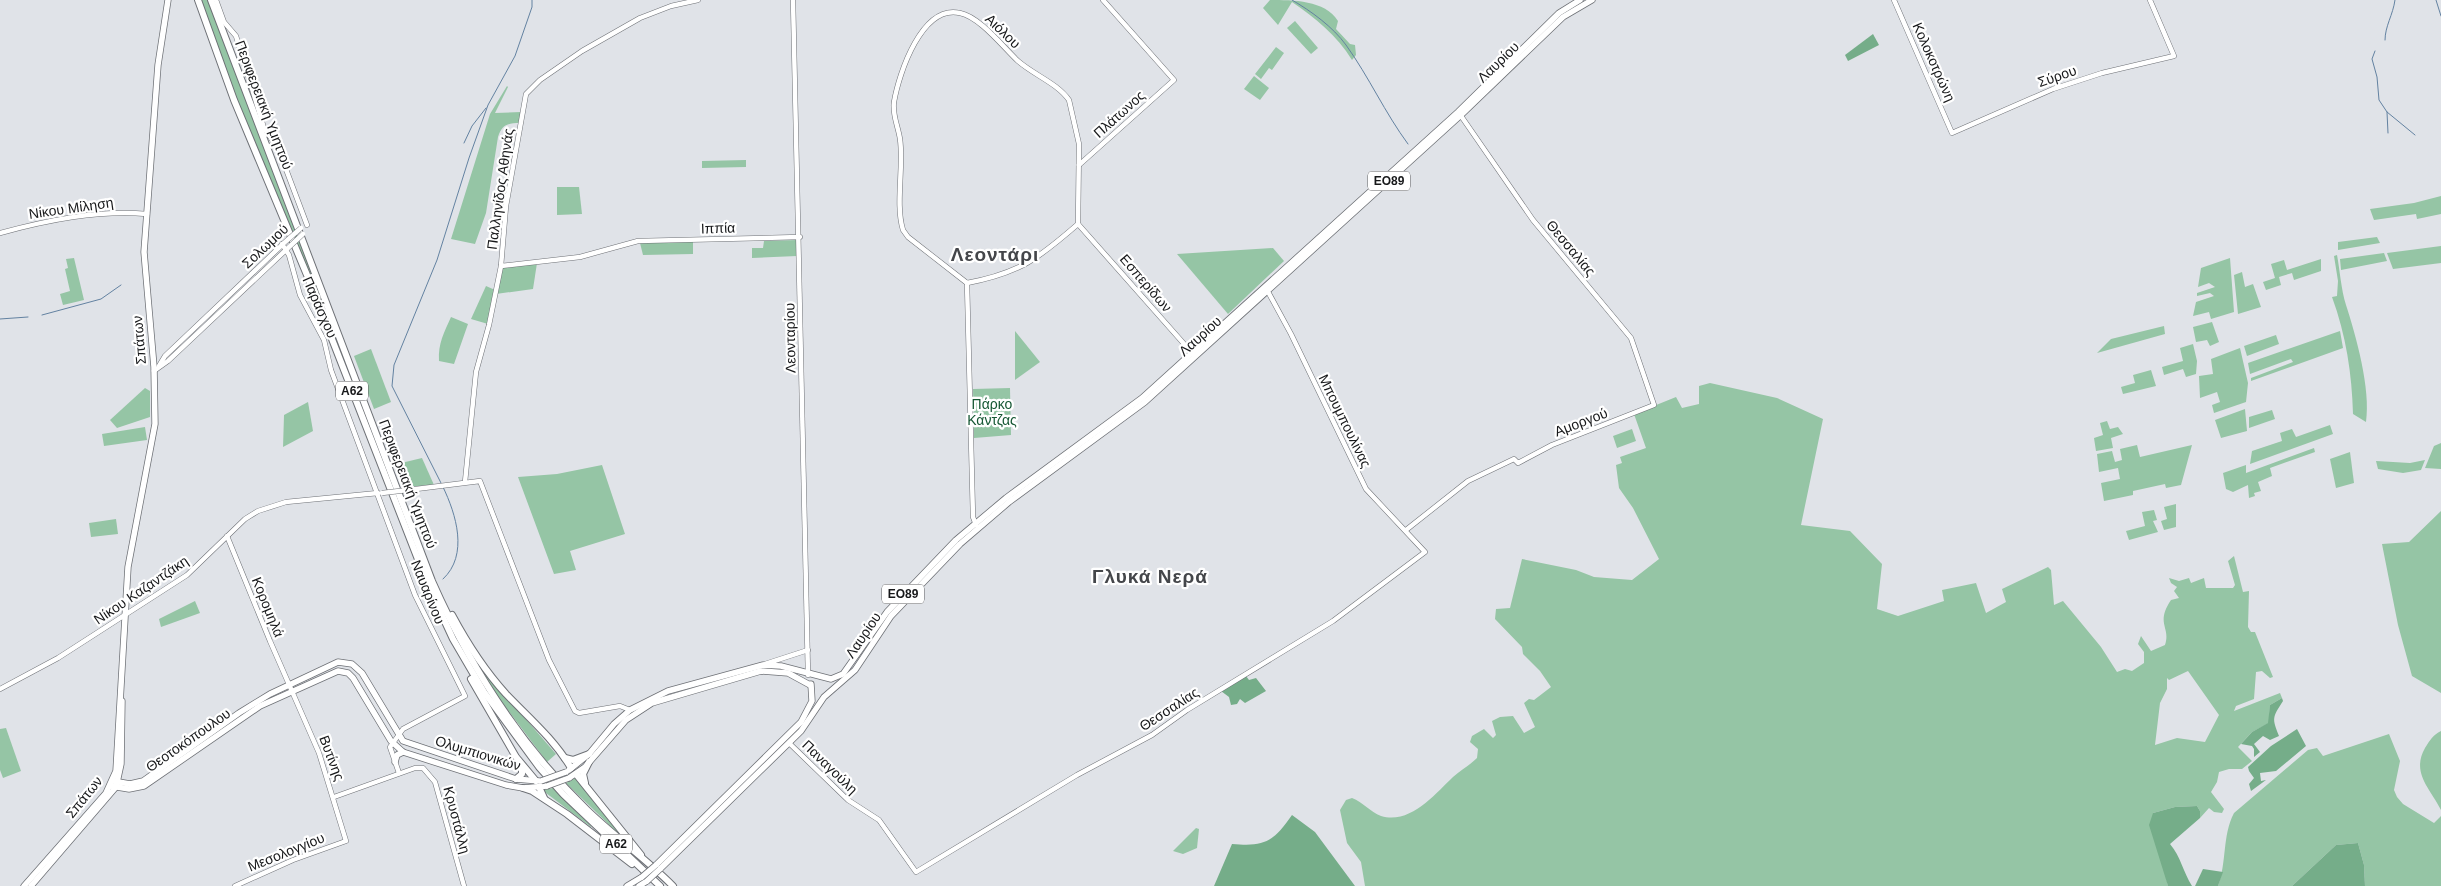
<svg xmlns="http://www.w3.org/2000/svg" width="2441" height="886" viewBox="0 0 2441 886" font-family="Helvetica,sans-serif">
<style>
.green{fill:#95c5a5;fill-rule:evenodd}
.forest{fill:#75ad89}
.lines{fill:none;stroke-linecap:round;stroke-linejoin:round}
.stream{stroke:#6382a1;stroke-width:1}
.minor-casing{stroke:#6e7176;stroke-width:5.5}
.major-casing{stroke:#6e7176;stroke-width:7}
.highway-casing{stroke:#6e7176;stroke-width:8}
.minor{stroke:#fff;stroke-width:4.5}
.major{stroke:#fff;stroke-width:5.5}
.highway{stroke:#fff;stroke-width:6}
.minor-bridge-casing{stroke:#6e7176;stroke-width:5.5;stroke-linecap:butt}
.major-bridge-casing{stroke:#6e7176;stroke-width:7;stroke-linecap:butt}
.minor-bridge{stroke:#fff;stroke-width:4.5}
.major-bridge{stroke:#fff;stroke-width:5.5}
.labels{text-anchor:middle;stroke-width:4.5;stroke-linejoin:round;paint-order:stroke}
.shield{fill:#fff;stroke:#5d5d5f;stroke-width:1}
.shield-label{font-size:12px;font-weight:bold;fill:#17181a}
.street-label{font-size:14px;fill:#17181a;stroke:#fff}
.park-label{font-size:14px;fill:#155733;stroke:#fff}
.district-label{font-size:19px;font-weight:bold;letter-spacing:1px;fill:#44464a;stroke:#fff}
</style>
<rect width="100%" height="100%" fill="#e0e3e8"/>
<g class="green">
<polygon points="201,0 208,0 395,488 393,488 214,41"/>
<path d="M1270 0C1293 0 1325 0 1338 21L1336 29 1350 44 1355 45 1356 55 1352 60C1337 35 1315 18 1292 2L1278 25 1263 8Z"/>
<polygon points="1295,21 1318,48 1311,54 1287,28"/>
<polygon points="1276,47 1284,53 1272,70 1269,68 1261,79 1255,74"/>
<polygon points="1254,76 1269,88 1260,100 1244,89"/>
<path d="M507 86 508 87 495 113 521 112 520 123C507 123 502 125 498 137L486 213 475 244 451 239 490 114Z"/>
<polygon points="746,160 746,167 702,168 702,161"/>
<polygon points="557,187 579,187 582,214 557,215"/>
<polygon points="2441,196 2441,214 2417,219 2416,214 2374,220 2370,209 2414,203"/>
<polygon points="2377,237 2380,243 2338,250 2338,242"/>
<polygon points="797,240 797,256 752,258 752,248 763,248 764,241"/>
<polygon points="693,241 693,254 643,255 640,243"/>
<polygon points="2441,246 2441,263 2393,269 2387,253"/>
<polygon points="1273,248 1284,261 1228,314 1177,254"/>
<polygon points="2384,253 2387,261 2341,270 2340,259"/>
<path d="M2337 255C2340 271 2341 289 2346 305 2356 336 2371 389 2366 422L2353 414C2352 374 2346 335 2332 297L2337 296 2338 281 2334 256Z"/>
<polygon points="74,258 84,300 63,305 60,294 70,291 65,269 68,268 66,259"/>
<polygon points="2230,258 2234,312 2211,319 2209,312 2193,316 2196,302 2214,296 2210,293 2197,296 2197,293 2215,287 2209,283 2198,287 2201,268"/>
<polygon points="2321,259 2321,271 2294,280 2292,273 2279,277 2281,285 2266,290 2263,282 2275,278 2271,264 2284,260 2287,270"/>
<polygon points="537,263 533,289 496,294 502,268"/>
<polygon points="2242,272 2245,287 2253,284 2261,307 2238,314 2234,275"/>
<polygon points="486,286 495,290 488,324 471,319"/>
<path d="M451 317 468 324 454 364 439 361C438 343 444 333 451 317Z"/>
<polygon points="2212,322 2219,342 2210,346 2207,340 2196,342 2193,327"/>
<polygon points="2164,326 2165,334 2097,353 2111,339"/>
<polygon points="1015,331 1040,362 1015,380"/>
<polygon points="2340,331 2343,348 2251,381 2251,378 2293,362 2291,359 2250,374 2248,363"/>
<polygon points="2276,335 2279,344 2247,356 2244,346"/>
<polygon points="2193,344 2197,361 2196,374 2186,377 2183,369 2164,375 2162,367 2183,361 2180,348"/>
<polygon points="2240,348 2248,383 2246,402 2214,413 2212,405 2220,402 2217,392 2200,398 2199,376 2213,374 2211,359"/>
<polygon points="371,349 391,402 374,409 354,356"/>
<polygon points="2151,370 2156,386 2123,394 2121,387 2135,383 2133,375"/>
<path d="M1710 383 1777 398 1823 419 1801 525 1850 531 1882 564 1877 609 1898 616 1944 601 1942 590 1976 583 1986 613 2006 602 2002 589 2048 567 2051 570 2054 605 2063 601 2101 647 2117 672 2125 669 2132 671 2144 663V652L2138 644 2141 636 2151 651 2165 645C2171 627 2155 624 2171 600L2179 598 2174 591 2177 587 2171 583 2169 578 2179 581 2189 578 2191 583 2204 578 2206 588H2233L2235 585 2228 561 2234 556 2243 592 2249 591 2248 627 2251 632H2255L2273 677 2270 678 2262 671 2256 672 2254 699 2236 706 2234 711 2280 693 2282 698 2270 705 2269 723 2252 732 2238 747 2252 761 2242 769H2229L2219 772 2217 782 2211 792 2224 809 2222 813 2214 812 2209 808 2200 818V811L2197 806 2175 807 2153 813 2168 886H1365L1361 862 1347 843 1340 810 1346 800 1352 798C1363 802 1370 812 1381 816 1410 825 1435 794 1453 777 1461 770 1470 765 1477 758L1478 749 1470 742 1472 736 1484 729 1493 738 1496 735 1492 721 1500 717 1513 716 1524 733 1535 727 1524 703 1529 699 1534 700 1551 687 1540 671 1523 654 1522 647 1495 619 1496 609 1510 608 1522 559 1576 570 1594 577 1632 580 1659 559 1633 508 1619 488 1616 465 1622 463 1620 457 1646 448 1634 414 1676 397 1682 408 1699 404V386ZM2188 671 2219 715 2205 742 2177 738 2155 745 2160 703 2167 689V678L2169 680Z"/>
<polygon points="145,388 150,391 150,417 117,428 110,420"/>
<polygon points="1010,388 1011,435 974,438 973,389"/>
<polygon points="308,402 313,431 283,447 284,415"/>
<polygon points="2245,409 2247,431 2221,438 2215,420"/>
<polygon points="2272,410 2275,419 2249,428 2249,417"/>
<polygon points="2107,421 2110,429 2118,427 2123,434 2111,438 2113,448 2096,451 2094,438 2103,435 2100,423"/>
<polygon points="2330,425 2333,434 2250,464 2252,451 2282,441 2280,433 2292,429 2296,437"/>
<polygon points="145,427 147,440 104,446 102,434"/>
<polygon points="1632,429 1636,441 1617,448 1613,436"/>
<polygon points="2441,443 2441,469 2425,468 2434,446"/>
<polygon points="2137,445 2140,457 2192,445 2181,485 2166,488 2165,484 2133,491 2133,495 2104,501 2101,483 2120,479 2118,468 2099,472 2097,454 2112,451 2115,462 2122,460 2120,449"/>
<polygon points="2314,448 2315,452 2270,468 2272,476 2258,482 2261,491 2254,493 2255,496 2249,498 2248,485 2233,492 2226,489 2223,473 2246,465 2246,473"/>
<polygon points="2350,452 2354,483 2336,488 2330,459"/>
<polygon points="422,458 434,485 405,487 397,464"/>
<polygon points="2425,460 2421,470 2403,473 2378,469 2376,461 2410,463"/>
<polygon points="602,465 625,534 570,551 576,570 554,574 518,477 557,474"/>
<polygon points="2176,504 2176,527 2164,530 2161,521 2167,519 2164,507"/>
<polygon points="2154,510 2157,520 2153,521 2158,532 2129,540 2126,531 2145,526 2142,512"/>
<polygon points="2441,511 2441,693 2412,676 2398,625 2382,544 2409,542"/>
<polygon points="116,519 118,534 91,537 89,523"/>
<polygon points="195,601 200,613 161,627 159,619"/>
<polygon points="465,642 504,694 556,754 547,762 495,693"/>
<polygon points="6,728 21,771 3,778 0,770 0,729"/>
<path d="M2441 731V810C2430 788 2411 773 2425 748 2430 740 2433 735 2441 731Z"/>
<path d="M2389 734 2400 761 2394 790 2397 797 2403 804 2434 823 2441 816V886H2365L2364 865 2358 843 2336 845 2292 886H2218C2227 862 2222 836 2234 813L2308 750 2317 748 2323 756Z"/>
<polygon points="576,778 628,843 566,783"/>
<polygon points="553,788 591,826 591,827 542,790"/>
<polygon points="1196,828 1199,829 1197,848 1183,854 1173,851"/>
</g>
<g class="forest">
<polygon points="1873,34 1879,45 1848,61 1845,55"/>
<polygon points="1246,676 1249,680 1256,678 1266,691 1245,703 1240,699 1237,704 1231,705 1229,697 1221,691"/>
<path d="M2282 698 2283 701C2272 718 2272 718 2279 736L2270 740 2263 736 2254 744 2260 752 2254 757V749L2252 746 2241 744 2252 732 2268 723 2270 705Z"/>
<polygon points="2297,729 2306,746 2276,771 2260,773 2261,781 2266,780 2251,791 2249,784 2254,778 2249,771 2248,767 2271,746"/>
<path d="M2197 806 2200 811V818L2170 844C2181 857 2183 872 2192 886H2168L2149 825 2153 813 2175 807Z"/>
<path d="M1292 815 1315 832 1355 886H1214L1232 844C1265 847 1273 842 1292 815Z"/>
<polygon points="2358,843 2364,865 2365,886 2292,886 2336,845"/>
<polygon points="2203,869 2223,872 2218,886 2195,886"/>
</g>
<g class="lines">
<g class="stream">
<path d="M1292 0C1311 11 1333 27 1346 45 1369 77 1385 113 1408 144"/>
<polyline points="2436,0 2441,16"/>
<path d="M2385 40C2385 26 2393 15 2395 0"/>
<polyline points="2375,51 2372,59 2377,77 2379,100 2387,112 2415,135"/>
<polyline points="2387,112 2388,133"/>
<polyline points="464,143 472,126 486,108"/>
<polyline points="42,315 101,299 121,285"/>
<polyline points="0,319 28,317"/>
<polyline points="441,483 392,386 394,365 437,260 469,158 488,105 515,56 532,7 532,0"/>
<path d="M443 487C456 514 469 555 443 579"/>
</g>
<defs>
<g id="minor">
<polyline points="216,0 224,22 236,36 264,128 278,148 307,225"/>
<polyline points="793,0 808,675"/>
<polyline points="1894,0 1952,133 2053,89 2102,73 2174,56 2150,0"/>
<polyline points="1079,165 1174,80 1103,0"/>
<path d="M0 233C48 220 97 210 147 214"/>
<polyline points="282,244 289,255 300,295 324,340 331,370 415,595 465,696 403,729 390,747 399,773"/>
<polyline points="501,266 580,257 638,241 800,237"/>
<path d="M967 283 908 237 903 230C895 204 904 167 900 139 898 126 892 114 894 102 899 73 922 4 960 13 980 17 1003 47 1018 61 1034 75 1057 83 1069 100L1079 144 1078 224 1193 354"/>
<polyline points="967,283 973,517 976,525"/>
<path d="M967 283C1020 273 1039 258 1078 224"/>
<polyline points="159,366 165,356 283,244"/>
<polyline points="154,371 168,361 287,249"/>
<polyline points="465,482 476,372 489,325 501,266 506,206 526,94 540,80 582,51 640,18 671,6 698,0"/>
<polyline points="408,490 480,481 549,660 575,711 579,713 620,706 630,710"/>
<polyline points="1406,530 1468,481 1514,459 1518,463 1552,445 1654,405 1631,338 1533,220 1459,113"/>
<polyline points="227,536 270,641 319,753 346,841 293,860 235,886"/>
<polyline points="765,664 808,650"/>
<polyline points="0,689 58,658 187,575 245,519 258,511 286,502 378,493"/>
<polyline points="789,743 848,800 879,820 916,872 1077,775 1152,735 1187,710 1333,621 1425,552 1366,489 1291,334 1266,288"/>
<polyline points="334,797 415,768 423,768 435,782 464,886"/>
</g>
<g id="major">
<polyline points="395,762 397,755 403,752"/>
<polyline points="569,770 589,754 614,724 630,710 668,691 763,665 781,666 831,679 843,674 887,612 956,540 1006,498 1142,398 1458,112 1559,13 1580,0"/>
<polyline points="569,778 585,767 626,720 652,703 761,671 788,673 810,685"/>
<polyline points="113,781 130,784 143,781 239,713 270,694 338,662 352,664 362,673 403,741 516,779 539,781"/>
<polyline points="111,786 129,789 144,786 260,706 338,671 348,673 353,678 391,741 403,752 506,785 523,788 547,786"/>
<polyline points="656,865 801,722 812,701 811,684"/>
<polyline points="660,869 801,731 824,697 855,670 891,616 960,544 1009,502 1145,402 1461,115 1563,17 1592,0"/>
<polyline points="24,886 106,793 116,771 128,567 155,424 154,367 144,252 158,65 168,0"/>
<polyline points="31,886 116,787 121,764 122,701"/>
<polyline points="627,886 642,877"/>
<polyline points="639,886 647,881"/>
</g>
<g id="highway">
<polyline points="198,0 234,100 307,275 428,585 453,639 484,692 539,767 563,794 660,886"/>
<path d="M211 0 432 581C470 667 519 744 587 810 615 837 646 859 673 886"/>
<path d="M452 615C467 643 485 671 506 694 529 718 554 739 571 768"/>
<polyline points="471,679 516,757 536,781"/>
<polyline points="565,758 573,760 589,754"/>
<polyline points="576,774 641,855"/>
<polyline points="516,779 522,774 522,766"/>
<polyline points="585,783 583,774 589,762"/>
<polyline points="539,787 544,798"/>
<polyline points="523,788 532,791 567,814 632,864"/>
</g>
</defs>
<use href="#minor" class="minor-casing"/>
<use href="#major" class="major-casing"/>
<use href="#highway" class="highway-casing"/>
<use href="#minor" class="minor"/>
<use href="#major" class="major"/>
<use href="#highway" class="highway"/>
<defs>
<g id="minor-bridge">
<polyline points="284,243 301,228"/>
<polyline points="288,248 303,234"/>
<polyline points="382,493 408,490"/>
</g>
<g id="major-bridge">
<polyline points="541,781 566,772"/>
<polyline points="547,786 569,778"/>
<polyline points="642,877 656,865"/>
<polyline points="647,881 660,869"/>
</g>
</defs>
<use href="#minor-bridge" class="minor-bridge-casing"/>
<use href="#major-bridge" class="major-bridge-casing"/>
<use href="#minor-bridge" class="minor-bridge"/>
<use href="#major-bridge" class="major-bridge"/>
</g>
<g class="labels">
<g class="shield">
<rect x="1368" y="171.5" width="42" height="19" rx="4"/>
<rect x="336" y="381.5" width="32" height="19" rx="4"/>
<rect x="882" y="584.5" width="42" height="19" rx="4"/>
<rect x="600" y="834.5" width="32" height="19" rx="4"/>
</g>
<g class="shield-label">
<text x="1389" y="185">ΕΟ89</text>
<text x="352" y="395">Α62</text>
<text x="903" y="598">ΕΟ89</text>
<text x="616" y="848">Α62</text>
</g>
<g class="street-label">
<text transform="translate(1003 31) rotate(44)" y="5">Αιόλου</text>
<text transform="translate(1498 62) rotate(-44)" y="5">Λαυρίου</text>
<text transform="translate(1934 62) rotate(66)" y="5">Κολοκοτρώνη</text>
<text transform="translate(2057 76) rotate(-19)" y="5">Σύρου</text>
<text transform="translate(264 105) rotate(69)" y="5">Περιφερειακή Υμηττού</text>
<text transform="translate(1119 114) rotate(-42)" y="5">Πλάτωνος</text>
<text transform="translate(500 189) rotate(-82)" y="5">Παλληνίδος Αθηνάς</text>
<text transform="translate(71 208) rotate(-8)" y="5">Νίκου Μίληση</text>
<text transform="translate(718 228) rotate(-2)" y="5">Ιππία</text>
<text transform="translate(265 246) rotate(-43)" y="5">Σολωμού</text>
<text transform="translate(1571 248) rotate(50)" y="5">Θεσσαλίας</text>
<text transform="translate(1146 283) rotate(49)" y="5">Εσπερίδων</text>
<text transform="translate(320 307) rotate(66)" y="5">Παράσχου</text>
<text transform="translate(1200 336) rotate(-42)" y="5">Λαυρίου</text>
<text transform="translate(790 338) rotate(-91)" y="5">Λεονταρίου</text>
<text transform="translate(139 340) rotate(-95)" y="5">Σπάτων</text>
<text transform="translate(1345 421) rotate(64)" y="5">Μπουμπουλίνας</text>
<text transform="translate(1581 422) rotate(-21)" y="5">Αμοργού</text>
<text transform="translate(408 484) rotate(69)" y="5">Περιφερειακή Υμηττού</text>
<text transform="translate(141 590) rotate(-34)" y="5">Νίκου Καζαντζάκη</text>
<text transform="translate(428 592) rotate(68)" y="5">Ναυαρίνου</text>
<text transform="translate(268 607) rotate(68)" y="5">Κορομηλά</text>
<text transform="translate(863 635) rotate(-56)" y="5">Λαυρίου</text>
<text transform="translate(1169 709) rotate(-33)" y="5">Θεσσαλίας</text>
<text transform="translate(188 740) rotate(-35)" y="5">Θεοτοκόπουλου</text>
<text transform="translate(478 753) rotate(17)" y="5">Ολυμπιονικών</text>
<text transform="translate(332 758) rotate(69)" y="5">Βυτίνης</text>
<text transform="translate(830 767) rotate(44)" y="5">Παναγούλη</text>
<text transform="translate(84 797) rotate(-51)" y="5">Σπάτων</text>
<text transform="translate(457 820) rotate(75)" y="5">Κρυστάλλη</text>
<text transform="translate(286 852) rotate(-22)" y="5">Μεσολογγίου</text>
</g>
<g class="park-label">
<text x="992" y="409">Πάρκο<tspan x="992" dy="16">Κάντζας</tspan></text>
</g>
<g class="district-label">
<text x="995" y="261">Λεοντάρι</text>
<text x="1150" y="583">Γλυκά Νερά</text>
</g>
</g>
</svg>
